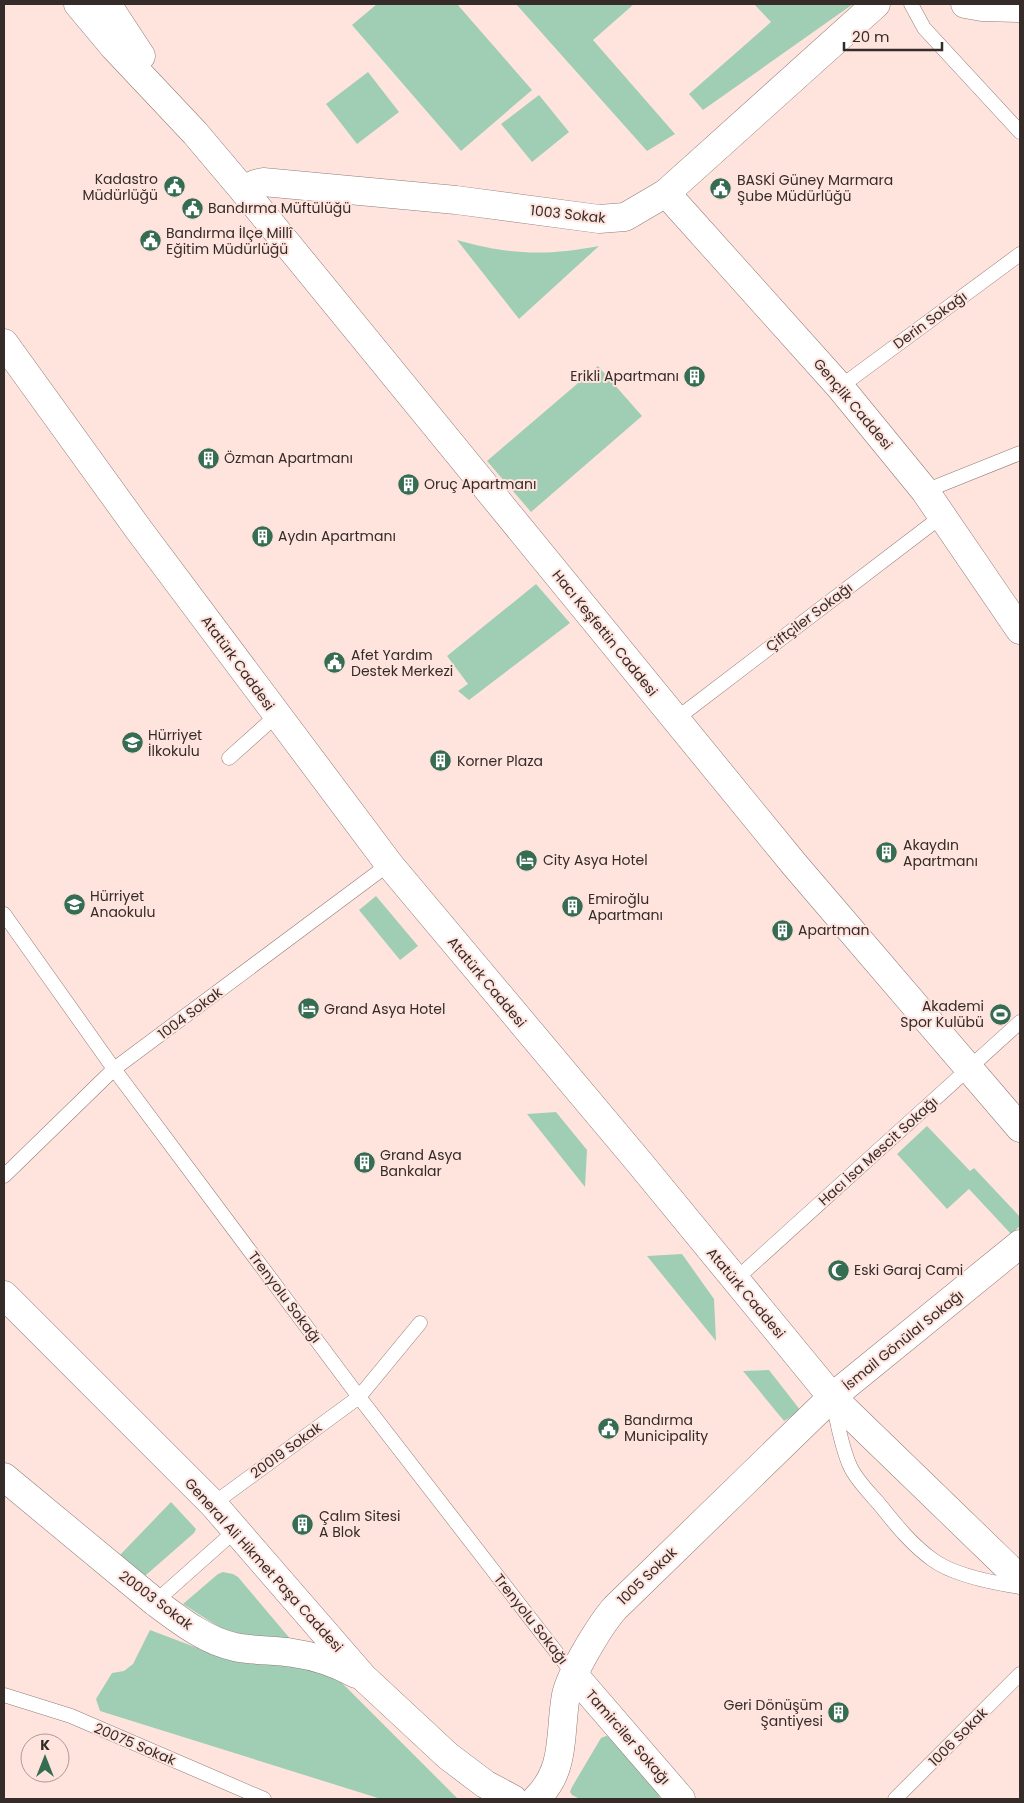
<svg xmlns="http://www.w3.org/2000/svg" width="1024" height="1803" viewBox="0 0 1024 1803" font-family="Poppins,sans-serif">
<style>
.green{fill:#9fceb5}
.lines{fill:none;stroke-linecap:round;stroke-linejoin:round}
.lane-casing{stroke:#937b76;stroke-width:15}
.street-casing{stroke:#937b76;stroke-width:29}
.secondary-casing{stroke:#937b76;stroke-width:29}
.primary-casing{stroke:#937b76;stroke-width:29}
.lane{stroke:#fff;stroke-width:14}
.street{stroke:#fff;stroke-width:28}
.secondary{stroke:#fff;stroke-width:28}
.primary{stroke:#fff;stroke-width:28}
.labels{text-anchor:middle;stroke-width:4;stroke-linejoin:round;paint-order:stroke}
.poi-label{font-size:14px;fill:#352b29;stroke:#ffe4de;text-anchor:start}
.street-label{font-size:14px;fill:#352b29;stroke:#ffe4de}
</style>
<rect width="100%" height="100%" fill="#ffe4de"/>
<g class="green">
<polygon points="377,4 457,4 532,90 461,151 352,25"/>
<polygon points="516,4 634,4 593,40 675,134 647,151"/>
<polygon points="754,4 853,4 703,110 689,94 771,22"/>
<polygon points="368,72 399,112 357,144 326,104"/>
<polygon points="539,95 569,132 532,162 501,124"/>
<path d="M457 240C510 255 546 256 599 246L519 319Z"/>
<polygon points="598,366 642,416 531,512 487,461"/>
<polygon points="536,584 570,623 469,700 458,691 468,684 447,656"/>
<polygon points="376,896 418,946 400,960 359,910"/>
<polygon points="556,1112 587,1150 585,1187 527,1114"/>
<polygon points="927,1126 970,1171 974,1168 1020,1217 1020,1226 1011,1234 969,1189 947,1209 897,1154"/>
<polygon points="682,1254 714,1299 716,1341 647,1256"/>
<polygon points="769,1370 801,1411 784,1421 743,1371"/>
<polygon points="171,1502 196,1529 194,1533 146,1575 142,1575 120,1555"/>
<polygon points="223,1572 233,1574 238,1577 298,1648 236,1638 183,1604 218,1574"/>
<polygon points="150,1630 208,1652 279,1661 337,1678 458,1799 381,1799 100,1711 96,1699 112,1673 124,1671 133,1664"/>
<polygon points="606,1736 611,1737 659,1794 660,1799 580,1799 572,1795 570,1792 572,1787 598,1743 601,1738"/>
</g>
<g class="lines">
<defs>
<g id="lane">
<polyline points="911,4 924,28 1020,132"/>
<polyline points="840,387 1020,254"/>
<polyline points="925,491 1020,453"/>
<polyline points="676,719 942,516"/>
<polyline points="229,758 277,715"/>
<polyline points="4,914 114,1069 359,1397 574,1675"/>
<polyline points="4,1176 114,1069 389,864"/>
<polyline points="735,1280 1020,1022"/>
<path d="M833 1403C838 1424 841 1446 850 1466 856 1480 870 1493 880 1505 896 1525 912 1545 933 1560 955 1576 994 1583 1020 1587"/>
<polyline points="213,1504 359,1397 420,1323"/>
<polyline points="155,1602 236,1530"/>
<polyline points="4,1695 71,1716 264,1799"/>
<polyline points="895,1799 1020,1674"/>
</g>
<g id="street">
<polyline points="78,4 114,47 195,133 244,191 794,864 1020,1128"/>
<polyline points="107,4 141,56"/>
<polyline points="244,191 255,184 263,182 456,200 599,219 625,217 666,193 876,4"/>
<polyline points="666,193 840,387 925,491 1020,630"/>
<polyline points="4,1295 213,1504 363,1677 448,1756 485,1784 513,1799"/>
<path d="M4 1477 155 1602C179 1620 206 1641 235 1647 254 1651 274 1650 293 1653 315 1656 336 1663 356 1674"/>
<polyline points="574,1675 681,1799"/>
<path d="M536 1799C567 1769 559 1733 566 1695 571 1673 600 1625 615 1608L832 1397 1020 1244"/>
</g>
<polyline id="secondary" points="965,4 982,7 1020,8"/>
<polyline id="primary" points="4,343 139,530 389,864 639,1162 832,1397 1020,1579"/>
</defs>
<use href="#lane" class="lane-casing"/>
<use href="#street" class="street-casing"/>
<use href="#secondary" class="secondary-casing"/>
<use href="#primary" class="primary-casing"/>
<use href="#lane" class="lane"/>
<use href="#street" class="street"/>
<use href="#secondary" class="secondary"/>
<use href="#primary" class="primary"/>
</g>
<defs>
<symbol id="civic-disc" viewBox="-11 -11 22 22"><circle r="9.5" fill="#356c52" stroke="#ffe4de"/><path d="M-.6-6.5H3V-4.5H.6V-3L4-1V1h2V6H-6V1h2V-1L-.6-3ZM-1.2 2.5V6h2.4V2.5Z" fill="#fff"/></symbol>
<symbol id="building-disc" viewBox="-11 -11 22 22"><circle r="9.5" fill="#356c52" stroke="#ffe4de"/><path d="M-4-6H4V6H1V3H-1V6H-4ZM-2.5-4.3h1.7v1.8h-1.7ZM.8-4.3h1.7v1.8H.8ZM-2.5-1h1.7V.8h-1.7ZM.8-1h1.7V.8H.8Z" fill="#fff"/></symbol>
<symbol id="school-disc" viewBox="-11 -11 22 22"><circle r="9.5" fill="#356c52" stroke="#ffe4de"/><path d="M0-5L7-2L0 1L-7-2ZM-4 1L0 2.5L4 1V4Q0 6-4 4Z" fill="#fff"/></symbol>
<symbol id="hotel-disc" viewBox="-11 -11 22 22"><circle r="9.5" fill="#356c52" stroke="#ffe4de"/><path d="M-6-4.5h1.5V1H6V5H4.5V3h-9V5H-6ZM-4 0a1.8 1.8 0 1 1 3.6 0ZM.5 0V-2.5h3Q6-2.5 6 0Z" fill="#fff"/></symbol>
<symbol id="stadium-disc" viewBox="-11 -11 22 22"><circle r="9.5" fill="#356c52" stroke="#ffe4de"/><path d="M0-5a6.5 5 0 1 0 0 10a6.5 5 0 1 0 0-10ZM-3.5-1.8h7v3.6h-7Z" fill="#fff"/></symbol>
<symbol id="mosque-disc" viewBox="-11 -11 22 22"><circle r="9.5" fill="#356c52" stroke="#ffe4de"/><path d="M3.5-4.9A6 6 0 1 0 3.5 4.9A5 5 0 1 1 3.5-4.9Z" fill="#fff"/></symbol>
</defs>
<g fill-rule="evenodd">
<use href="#civic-disc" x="162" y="174" width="25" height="25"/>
<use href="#civic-disc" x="708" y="176" width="25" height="25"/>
<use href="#civic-disc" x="180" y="196" width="25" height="25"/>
<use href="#civic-disc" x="138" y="228" width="25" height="25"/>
<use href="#building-disc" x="682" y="364" width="25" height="25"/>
<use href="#building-disc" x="196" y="446" width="25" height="25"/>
<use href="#building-disc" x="396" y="472" width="25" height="25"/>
<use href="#building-disc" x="250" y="524" width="25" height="25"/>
<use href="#civic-disc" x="322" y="650" width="25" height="25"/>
<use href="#school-disc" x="120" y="730" width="25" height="25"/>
<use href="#building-disc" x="428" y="748" width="25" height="25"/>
<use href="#building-disc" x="874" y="840" width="25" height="25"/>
<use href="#hotel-disc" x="514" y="848" width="25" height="25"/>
<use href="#school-disc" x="62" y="892" width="25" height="25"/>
<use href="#building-disc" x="560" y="894" width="25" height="25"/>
<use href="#building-disc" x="770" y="918" width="25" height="25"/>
<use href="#hotel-disc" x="296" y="996" width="25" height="25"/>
<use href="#stadium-disc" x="988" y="1002" width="25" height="25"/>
<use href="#building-disc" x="352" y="1150" width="25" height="25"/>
<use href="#mosque-disc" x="826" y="1258" width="25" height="25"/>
<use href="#civic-disc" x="596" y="1416" width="25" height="25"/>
<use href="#building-disc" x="290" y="1512" width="25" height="25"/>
<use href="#building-disc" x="826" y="1700" width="25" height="25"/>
</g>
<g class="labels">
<g class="poi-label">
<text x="158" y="184" text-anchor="end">Kadastro<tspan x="158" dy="16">Müdürlüğü</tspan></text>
<text x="737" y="185">BASKİ Güney Marmara<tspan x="737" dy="16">Şube Müdürlüğü</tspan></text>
<text x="208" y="213">Bandırma Müftülüğü</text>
<text x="166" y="238">Bandırma İlçe Millî<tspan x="166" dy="16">Eğitim Müdürlüğü</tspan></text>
<text x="679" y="381" text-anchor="end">Erikli Apartmanı</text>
<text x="224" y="463">Özman Apartmanı</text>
<text x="424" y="489">Oruç Apartmanı</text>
<text x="278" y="541">Aydın Apartmanı</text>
<text x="351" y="660">Afet Yardım<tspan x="351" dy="16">Destek Merkezi</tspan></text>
<text x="148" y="740">Hürriyet<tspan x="148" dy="16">İlkokulu</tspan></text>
<text x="457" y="766">Korner Plaza</text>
<text x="903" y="850">Akaydın<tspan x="903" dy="16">Apartmanı</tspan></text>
<text x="543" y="865">City Asya Hotel</text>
<text x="90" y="901">Hürriyet<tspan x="90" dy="16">Anaokulu</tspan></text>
<text x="588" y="904">Emiroğlu<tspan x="588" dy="16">Apartmanı</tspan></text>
<text x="798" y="935">Apartman</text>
<text x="984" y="1011" text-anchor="end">Akademi<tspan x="984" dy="16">Spor Kulübü</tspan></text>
<text x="324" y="1014">Grand Asya Hotel</text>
<text x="380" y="1160">Grand Asya<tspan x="380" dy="16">Bankalar</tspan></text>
<text x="854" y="1275">Eski Garaj Cami</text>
<text x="624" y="1425">Bandırma<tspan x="624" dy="16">Municipality</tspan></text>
<text x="319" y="1521">Çalım Sitesi<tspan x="319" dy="16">A Blok</tspan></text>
<text x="823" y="1710" text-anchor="end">Geri Dönüşüm<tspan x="823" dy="16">Şantiyesi</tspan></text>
</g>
<g class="street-label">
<text transform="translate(568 214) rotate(6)" y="5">1003 Sokak</text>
<text transform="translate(930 320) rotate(-36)" y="5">Derin Sokağı</text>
<text transform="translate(853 404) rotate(50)" y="5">Gençlik Caddesi</text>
<text transform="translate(809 617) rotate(-37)" y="5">Çiftçiler Sokağı</text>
<text transform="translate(605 633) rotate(51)" y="5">Hacı Keşfettin Caddesi</text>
<text transform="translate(238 663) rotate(54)" y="5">Atatürk Caddesi</text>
<text transform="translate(487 982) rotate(50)" y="5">Atatürk Caddesi</text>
<text transform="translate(190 1013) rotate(-37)" y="5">1004 Sokak</text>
<text transform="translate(878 1151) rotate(-42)" y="5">Hacı İsa Mescit Sokağı</text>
<text transform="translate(746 1293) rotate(50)" y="5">Atatürk Caddesi</text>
<text transform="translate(285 1297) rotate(53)" y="5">Trenyolu Sokağı</text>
<text transform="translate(903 1340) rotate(-39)" y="5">İsmail Gönülal Sokağı</text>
<text transform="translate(286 1450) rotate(-36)" y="5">20019 Sokak</text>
<text transform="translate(264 1565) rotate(48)" y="5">General Ali Hikmet Paşa Caddesi</text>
<text transform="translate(647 1576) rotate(-44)" y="5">1005 Sokak</text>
<text transform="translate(156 1600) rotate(37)" y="5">20003 Sokak</text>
<text transform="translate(531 1619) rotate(52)" y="5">Trenyolu Sokağı</text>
<text transform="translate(628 1737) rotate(49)" y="5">Tamirciler Sokağı</text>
<text transform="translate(958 1737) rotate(-45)" y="5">1006 Sokak</text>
<text transform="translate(135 1744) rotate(23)" y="5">20075 Sokak</text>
</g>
</g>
<rect width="1024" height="1803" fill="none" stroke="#352b29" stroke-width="10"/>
<g transform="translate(45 1758)"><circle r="24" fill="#ffe4de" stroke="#ae9a96"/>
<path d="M0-4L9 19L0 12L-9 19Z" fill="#356c52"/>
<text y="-8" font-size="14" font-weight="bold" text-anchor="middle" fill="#352b29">K</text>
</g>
<path d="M844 42v8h98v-8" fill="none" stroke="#352b29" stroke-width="2.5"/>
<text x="852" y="42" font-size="15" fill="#352b29" stroke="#ffe4de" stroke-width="4" paint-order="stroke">20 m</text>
</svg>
